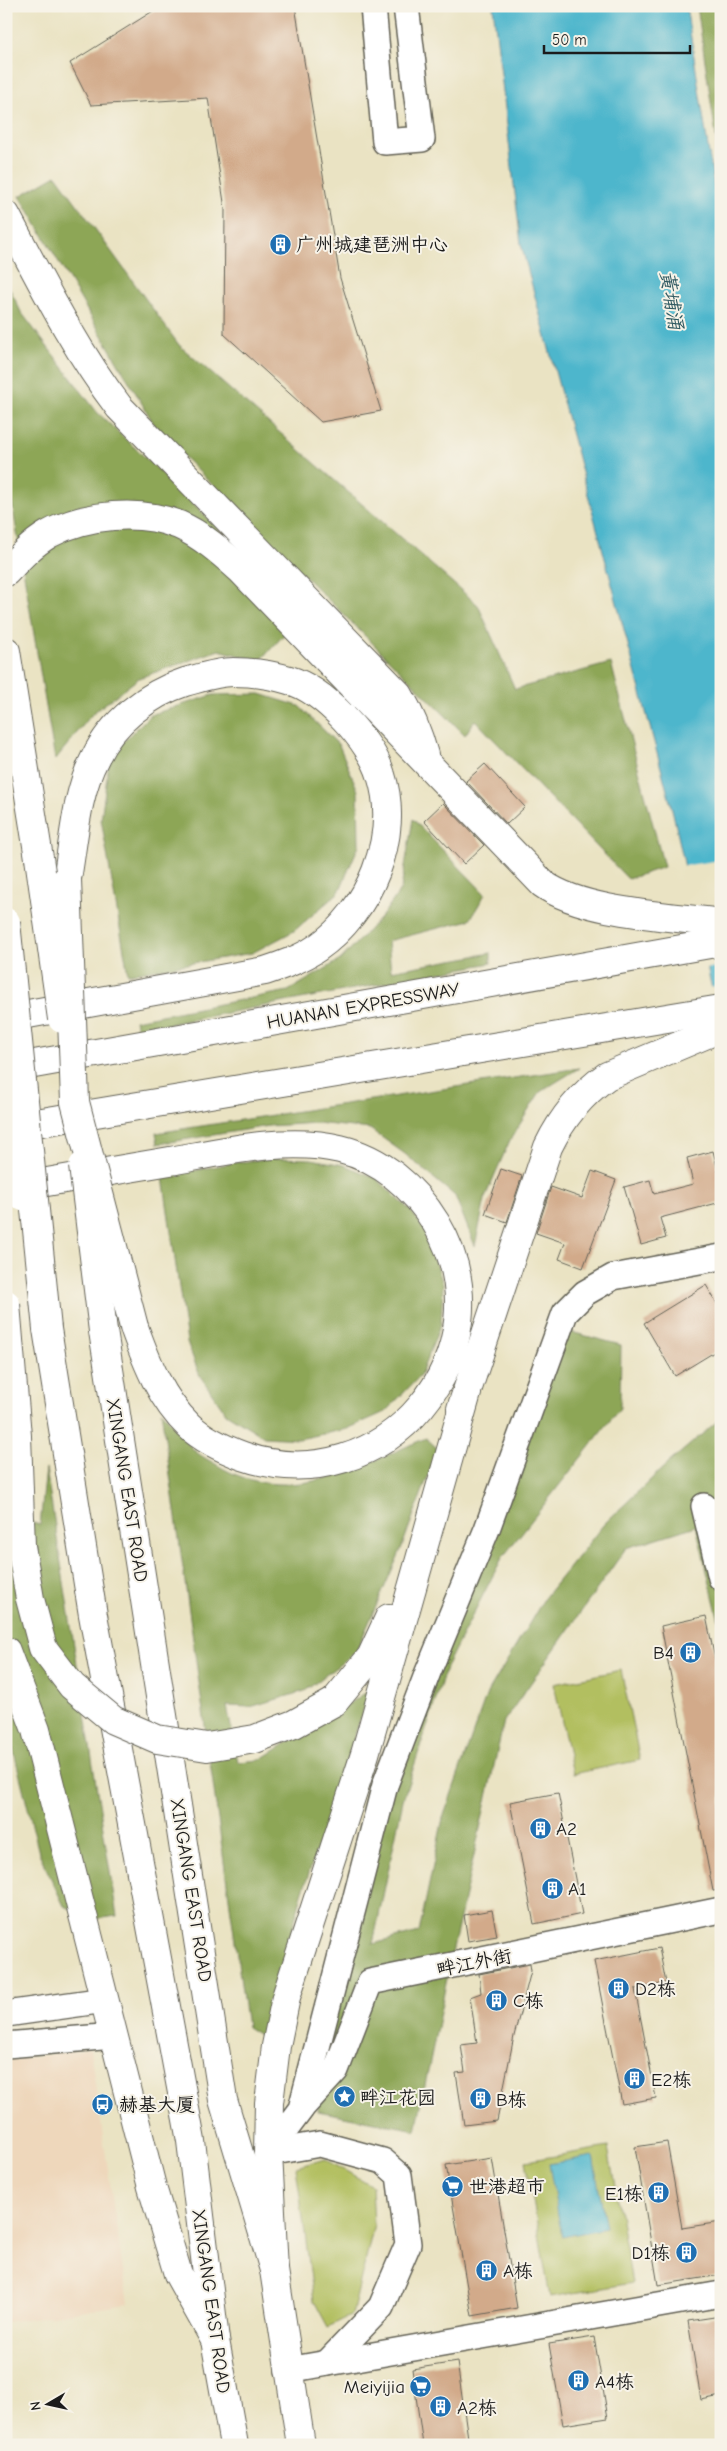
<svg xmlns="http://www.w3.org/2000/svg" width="727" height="2451" viewBox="0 0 727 2451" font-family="'Comic Neue','LXGW WenKai TC',sans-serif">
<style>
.built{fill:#eed7bb}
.green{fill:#b2bf61;stroke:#676e3e}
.forest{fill:#8da657;stroke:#54613a}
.water{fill:#4eb6cc;stroke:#356974}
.pier{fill:#eae3c3}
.building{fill:#d2aa8a}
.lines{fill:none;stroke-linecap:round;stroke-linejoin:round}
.minor-casing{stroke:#646256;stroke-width:28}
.major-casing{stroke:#646256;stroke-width:30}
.highway-casing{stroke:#646256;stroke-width:30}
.minor{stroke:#fff;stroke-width:25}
.major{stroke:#fff;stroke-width:28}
.highway{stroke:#fff;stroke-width:28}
.major-bridge-casing{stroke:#646256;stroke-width:30;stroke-linecap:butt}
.highway-bridge-casing{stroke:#646256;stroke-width:30;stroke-linecap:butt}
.major-bridge{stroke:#fff;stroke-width:28}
.highway-bridge{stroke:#fff;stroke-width:28}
.labels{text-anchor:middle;stroke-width:4;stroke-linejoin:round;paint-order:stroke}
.poi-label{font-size:19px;fill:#1c1c1c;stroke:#f7f3e8;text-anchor:start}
.street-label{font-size:19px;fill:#1c1c1c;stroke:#f7f3e8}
.water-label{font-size:20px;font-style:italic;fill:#305a62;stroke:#f7f3e8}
</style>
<rect width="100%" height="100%" fill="#f7f3e8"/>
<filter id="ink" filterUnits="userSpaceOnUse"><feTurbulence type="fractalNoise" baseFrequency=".02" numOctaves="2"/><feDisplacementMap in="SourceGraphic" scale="10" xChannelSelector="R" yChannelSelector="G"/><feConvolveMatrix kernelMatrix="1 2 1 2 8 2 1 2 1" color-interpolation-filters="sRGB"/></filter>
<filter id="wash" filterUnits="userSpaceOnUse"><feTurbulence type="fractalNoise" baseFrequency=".0096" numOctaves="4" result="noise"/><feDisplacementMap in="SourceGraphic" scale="20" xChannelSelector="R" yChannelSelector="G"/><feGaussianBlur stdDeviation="1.12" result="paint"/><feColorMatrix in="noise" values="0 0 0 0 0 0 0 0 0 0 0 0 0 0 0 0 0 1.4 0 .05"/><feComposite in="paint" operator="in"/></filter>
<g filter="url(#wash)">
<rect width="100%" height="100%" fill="#eae3c3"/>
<polygon class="built" points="90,2049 128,2304 6,2322 6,2061"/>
<g class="green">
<polygon points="621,1670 640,1760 573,1774 554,1684"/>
<polygon points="608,2147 632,2283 550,2297 526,2161"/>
<polygon points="325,2159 372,2186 374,2225 352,2315 328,2327 314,2301 296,2167"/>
</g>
<g class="forest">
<polygon points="697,6 718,6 721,40 721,171"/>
<polygon points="56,175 179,345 478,605 515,689 611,663 664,867 628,879 475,720 465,735 158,431 20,196"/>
<polygon points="6,281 21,312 97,412 186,496 302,615 260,661 219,650 139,678 93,713 55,760 6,467"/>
<polygon points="260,694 299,706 339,745 358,791 359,845 339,892 294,931 252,953 128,974 101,819 110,755 150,715 213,695"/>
<polygon points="413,819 485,894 470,920 388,941 391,971 491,953 491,963 137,1030 135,1020 288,991 340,960 382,916 401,889"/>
<polygon points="579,1068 540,1092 510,1140 486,1195 475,1246 455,1196 405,1154 370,1129 317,1123 269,1126 158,1144 156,1133"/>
<polygon points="276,1158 311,1159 344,1165 376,1178 411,1211 426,1232 443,1284 441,1324 420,1376 385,1412 347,1429 299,1439 264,1437 226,1413 200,1376 187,1342 163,1177 232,1163"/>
<polygon points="567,1331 621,1345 620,1408 502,1558 447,1665 403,1800 373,1944 419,1932 443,1818 486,1696 545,1597 604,1524 666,1465 721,1418 721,1629 696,1526 626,1548 504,1721 453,1949 416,2130 318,2111 321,2047 397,1770"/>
<path d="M161 1410C171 1422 181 1437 192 1448 198 1455 209 1460 217 1465 289 1509 358 1467 426 1438L438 1449 400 1552 356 1652 305 1691 250 1707 227 1706 238 1762 260 1760 370 1690 302 1894 263 2037 247 2027Z"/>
<polygon points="6,1454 14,1517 40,1525 46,1469 117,1916 94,1919 64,1906 39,1853 6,1720"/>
</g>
<g class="water">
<polygon points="493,6 686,6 721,230 721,1030 673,813 521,244"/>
<polygon points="593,2156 606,2228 562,2237 549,2164"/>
</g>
<g class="pier">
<polygon points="721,860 721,966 704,969 682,866"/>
<polygon points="721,985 721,1033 718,1031 709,988"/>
</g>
<g id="blocks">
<g class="building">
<polygon points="161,6 295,6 340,278 381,411 321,422 224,334 225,209 208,98 91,105 70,63"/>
<polygon points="485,764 525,807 507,824 466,781"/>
<polygon points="443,803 484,845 464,864 424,821"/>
<polygon points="713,1151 721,1183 721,1202 660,1218 666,1238 641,1245 624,1187 650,1180 654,1194 693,1184 687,1158"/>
<polygon points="501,1169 522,1176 507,1222 485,1214"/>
<polygon points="592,1171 616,1180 583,1268 559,1259 565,1243 536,1233 551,1187 582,1198"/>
<polygon points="706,1285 721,1310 721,1348 675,1376 644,1323"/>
<polygon points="706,1616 721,1688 721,1890 713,1891 661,1626"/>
<polygon points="558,1793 582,1914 534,1924 510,1802"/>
<polygon points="492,1910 497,1936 468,1941 464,1915"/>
<polygon points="659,1948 666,1983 635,1989 656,2098 622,2104 594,1961"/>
<polygon points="530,1964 531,1971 514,2036 497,2121 464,2125 456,2073 465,2072 461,2045 477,2043 470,1997 481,1993 479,1974"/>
<polygon points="667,2142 682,2228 721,2222 721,2275 658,2285 635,2147"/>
<polygon points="492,2158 517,2308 472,2316 446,2165"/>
<polygon points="721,2316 721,2396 701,2400 688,2321"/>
<polygon points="594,2337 608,2418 563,2425 549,2344"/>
<polygon points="457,2362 469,2445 423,2445 412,2369"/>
</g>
</g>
</g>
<g filter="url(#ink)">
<use href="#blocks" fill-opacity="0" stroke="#646256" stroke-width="1"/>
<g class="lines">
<defs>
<g id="minor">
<polyline points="373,6 385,142 422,139 406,6"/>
<polyline points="704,1506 721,1578"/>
<polyline points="6,2014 105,2000"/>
<polyline points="6,2045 114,2036"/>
<polyline points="304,2105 336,2070 370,1982 721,1910"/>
<polyline points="268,2153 301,2109 385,1785 428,1672 487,1529 565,1313 585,1293 613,1277 721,1257"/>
<polyline points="268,2153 320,2144 383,2161 399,2175 408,2244 381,2307 327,2363"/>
<polyline points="288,2370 721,2294"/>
</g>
<g id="major">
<polyline points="6,651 39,858"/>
<polyline points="47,1329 93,1615 191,2141 215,2340 234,2445"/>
<polyline points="103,1331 223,2100 274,2270 301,2445"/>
</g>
<g id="highway">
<path d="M6 215C41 281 74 348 119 407L399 695C411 715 418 733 424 755"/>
<path d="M6 572C19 558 32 544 49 534 85 514 140 509 179 525 202 535 222 553 241 570L543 884C583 913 670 916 721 923"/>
<path d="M6 1018 265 971C283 965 301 959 317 948 369 912 401 837 381 775 371 741 324 690 289 680 272 675 251 672 233 672 217 672 200 678 185 682 148 694 112 722 95 758 76 794 74 840 67 879"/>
<polyline points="6,1069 721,942"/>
<polyline points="6,1128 721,1009"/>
<path d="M6 1189C61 1180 115 1170 170 1161 221 1152 288 1136 340 1149 381 1159 414 1187 436 1223 513 1352 384 1505 243 1456 224 1449 204 1440 189 1426 161 1399 147 1363 134 1327"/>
<path d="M461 1409 548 1147C562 1118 580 1095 607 1076L721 1028"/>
<polyline points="6,1651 36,1730 152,2187 178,2274 215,2340"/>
<polyline points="334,1702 371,1657 389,1618"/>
<polyline points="274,2270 268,2153 269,2103 276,2046 286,1997 365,1754 467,1393"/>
</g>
</defs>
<use href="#minor" class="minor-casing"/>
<use href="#major" class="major-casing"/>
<use href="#highway" class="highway-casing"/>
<use href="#minor" class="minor"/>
<use href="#major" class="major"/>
<use href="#highway" class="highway"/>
<defs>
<g id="major-bridge">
<polyline points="39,858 62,1019"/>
<polyline points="6,1105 23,1197"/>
<polyline points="83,1166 103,1331"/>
</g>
<g id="highway-bridge">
<polyline points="67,879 75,1102 134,1327"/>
<polyline points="6,922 47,1329"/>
<polyline points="6,1304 17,1436 21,1546 30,1599 43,1648 72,1686 113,1720 157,1739 207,1747 255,1739 294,1724 334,1702"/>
</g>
</defs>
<use href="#major-bridge" class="major-bridge-casing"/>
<use href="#highway-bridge" class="highway-bridge-casing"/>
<use href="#major-bridge" class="major-bridge"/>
<use href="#highway-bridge" class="highway-bridge"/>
</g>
</g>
<defs>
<symbol id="building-disc" viewBox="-11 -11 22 22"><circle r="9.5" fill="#1f6fb2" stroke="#f7f3e8"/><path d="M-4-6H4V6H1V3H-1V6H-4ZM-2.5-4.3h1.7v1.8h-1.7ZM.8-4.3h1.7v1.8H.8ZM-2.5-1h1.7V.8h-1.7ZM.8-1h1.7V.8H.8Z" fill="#fff"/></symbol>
<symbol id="sight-disc" viewBox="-11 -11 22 22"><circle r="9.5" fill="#1f6fb2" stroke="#f7f3e8"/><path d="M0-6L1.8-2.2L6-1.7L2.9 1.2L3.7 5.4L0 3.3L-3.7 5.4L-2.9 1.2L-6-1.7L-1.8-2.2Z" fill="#fff"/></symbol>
<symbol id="bus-disc" viewBox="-11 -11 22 22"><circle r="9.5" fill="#1f6fb2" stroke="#f7f3e8"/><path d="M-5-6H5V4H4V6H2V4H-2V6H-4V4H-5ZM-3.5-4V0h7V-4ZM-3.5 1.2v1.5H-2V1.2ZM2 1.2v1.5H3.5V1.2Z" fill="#fff"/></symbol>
<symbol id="supermarket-disc" viewBox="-11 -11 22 22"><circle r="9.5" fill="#1f6fb2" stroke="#f7f3e8"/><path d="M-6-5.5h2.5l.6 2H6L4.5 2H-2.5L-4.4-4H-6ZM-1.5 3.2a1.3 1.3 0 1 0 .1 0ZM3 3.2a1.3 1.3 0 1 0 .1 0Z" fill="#fff"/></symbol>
</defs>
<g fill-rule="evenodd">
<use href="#building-disc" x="268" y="232" width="25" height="25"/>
<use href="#building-disc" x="678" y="1640" width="25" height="25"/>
<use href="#building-disc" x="528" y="1816" width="25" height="25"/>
<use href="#building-disc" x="540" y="1876" width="25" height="25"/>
<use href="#building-disc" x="606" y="1976" width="25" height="25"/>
<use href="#building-disc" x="484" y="1988" width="25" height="25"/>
<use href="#building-disc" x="622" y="2066" width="25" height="25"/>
<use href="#sight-disc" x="332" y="2084" width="25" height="25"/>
<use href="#building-disc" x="468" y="2086" width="25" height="25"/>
<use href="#bus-disc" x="90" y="2092" width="25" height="25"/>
<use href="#supermarket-disc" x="440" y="2174" width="25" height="25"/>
<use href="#building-disc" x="646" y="2180" width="25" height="25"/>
<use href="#building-disc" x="674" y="2240" width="25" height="25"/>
<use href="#building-disc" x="474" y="2258" width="25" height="25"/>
<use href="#building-disc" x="566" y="2368" width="25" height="25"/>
<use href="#supermarket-disc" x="408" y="2374" width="25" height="25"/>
<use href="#building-disc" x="428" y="2394" width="25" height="25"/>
</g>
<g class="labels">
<g class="poi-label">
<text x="296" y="251">广州城建琶洲中心</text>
<text x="674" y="1659" text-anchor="end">B4</text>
<text x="556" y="1835">A2</text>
<text x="568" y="1895">A1</text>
<text x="635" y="1995">D2栋</text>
<text x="513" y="2007">C栋</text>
<text x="651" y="2086">E2栋</text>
<text x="360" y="2104">畔江花园</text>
<text x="496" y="2106">B栋</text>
<text x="119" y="2111">赫基大厦</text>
<text x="469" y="2193">世港超市</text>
<text x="643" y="2200" text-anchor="end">E1栋</text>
<text x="670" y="2259" text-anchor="end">D1栋</text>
<text x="503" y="2277">A栋</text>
<text x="595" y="2388">A4栋</text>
<text x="405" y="2393" text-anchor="end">Meiyijia</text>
<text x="457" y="2414">A2栋</text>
</g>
<g class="street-label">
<text transform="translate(363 1005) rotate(-10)" y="7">HUANAN EXPRESSWAY</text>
<text transform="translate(128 1490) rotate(81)" y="7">XINGANG EAST ROAD</text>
<text transform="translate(192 1890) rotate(81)" y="7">XINGANG EAST ROAD</text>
<text transform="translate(474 1962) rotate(-11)" y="7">畔江外街</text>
<text transform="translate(212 2301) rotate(82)" y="7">XINGANG EAST ROAD</text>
</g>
<g class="water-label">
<text transform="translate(672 300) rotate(81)" y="7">黄埔涌</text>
</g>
</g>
<rect width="727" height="2451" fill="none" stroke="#f7f3e8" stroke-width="25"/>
<g transform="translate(48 2404) rotate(261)" stroke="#f7f3e8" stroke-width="4" paint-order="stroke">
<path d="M0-4L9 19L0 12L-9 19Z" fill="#1c1c1c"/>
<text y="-8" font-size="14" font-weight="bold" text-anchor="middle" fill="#1c1c1c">N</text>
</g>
<path d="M544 45v8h146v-8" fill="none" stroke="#1c1c1c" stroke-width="2.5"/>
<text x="552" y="45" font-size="15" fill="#1c1c1c" stroke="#f7f3e8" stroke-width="4" paint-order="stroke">50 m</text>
</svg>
